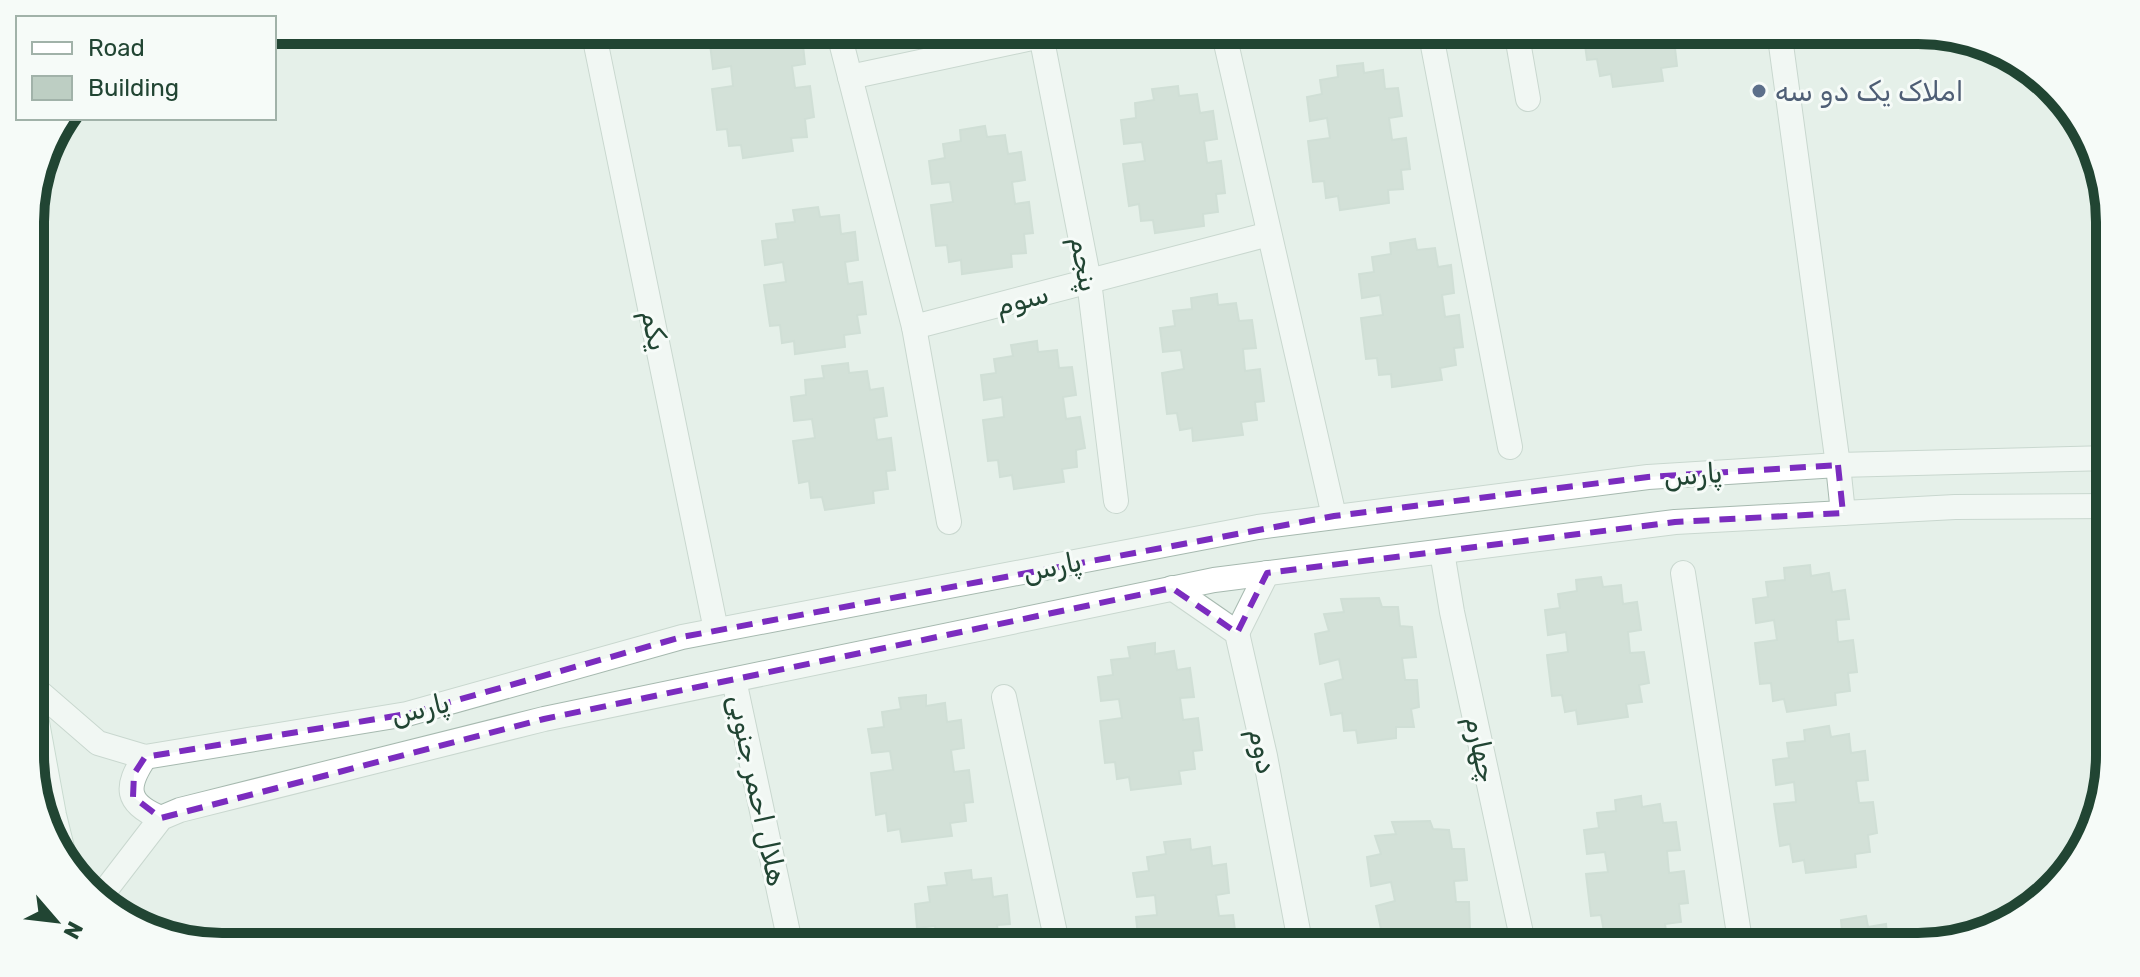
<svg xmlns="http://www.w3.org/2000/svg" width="2140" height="977" viewBox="0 0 2140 977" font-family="Rubik,Cairo,sans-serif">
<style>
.building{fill:#bdcec3;stroke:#b6cabe;stroke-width:2}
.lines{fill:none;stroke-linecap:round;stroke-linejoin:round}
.minor-casing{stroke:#a6b9af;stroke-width:26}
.tertiary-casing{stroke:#a6b9af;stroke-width:26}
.secondary-casing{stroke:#a5c0b1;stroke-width:26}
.minor{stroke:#fff;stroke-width:24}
.tertiary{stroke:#fff;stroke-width:24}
.secondary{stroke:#fff;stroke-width:24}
.marked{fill:none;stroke:#7b2cbf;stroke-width:6;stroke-dasharray:16 10;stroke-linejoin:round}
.service-dot{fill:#5c6f8a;stroke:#f6fbf8;stroke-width:3}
.labels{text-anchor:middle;stroke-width:6;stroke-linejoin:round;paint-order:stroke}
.service-label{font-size:28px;fill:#4e5e75;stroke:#f6fbf8;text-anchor:start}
.street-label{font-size:28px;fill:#214533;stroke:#f6fbf8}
.rim{fill:none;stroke:#214533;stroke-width:10}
</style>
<rect width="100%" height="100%" fill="#e5f0e9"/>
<g class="building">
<polygon points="724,30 787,30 788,38 802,36 805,64 792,66 795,88 810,86 814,117 805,119 807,137 791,138 793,151 743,158 741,145 729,146 727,129 717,130 712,89 733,86 731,66 713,69 710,44 725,43"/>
<polygon points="1306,30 1369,30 1370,39 1320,45 1318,33 1306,34"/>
<polygon points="1583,30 1681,30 1683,47 1675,48 1677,66 1661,68 1663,81 1613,87 1611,74 1600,76 1597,59 1587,60"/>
<polygon points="1363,63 1364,73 1383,70 1385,89 1398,88 1402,116 1389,118 1392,140 1406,138 1410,169 1401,170 1403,189 1388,190 1389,203 1340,210 1338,196 1326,198 1324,181 1313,182 1308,141 1330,138 1327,118 1310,121 1307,97 1322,94 1320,80 1338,77 1337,66"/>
<polygon points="1178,86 1179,96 1197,94 1200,113 1213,111 1217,139 1204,141 1207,163 1221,161 1225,193 1216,194 1218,212 1203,214 1204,226 1155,233 1153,220 1141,221 1139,204 1129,206 1123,164 1145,161 1142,142 1124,144 1121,120 1136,118 1135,103 1154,100 1152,89"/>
<polygon points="985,126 987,137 1005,135 1008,154 1021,152 1025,180 1012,182 1015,204 1029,202 1033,233 1024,234 1026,253 1011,254 1012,267 962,274 961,260 949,262 947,245 936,246 931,205 953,202 950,182 932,184 929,161 945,158 943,144 961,141 960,130"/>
<polygon points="818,207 820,217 839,215 841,234 855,232 858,260 845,262 848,284 862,282 866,314 857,315 860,333 844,335 845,347 795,354 794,341 782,343 780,325 770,326 764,285 786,282 783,262 765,265 762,241 778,239 776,224 795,222 793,210"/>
<polygon points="1415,239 1417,250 1435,248 1438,267 1451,265 1454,293 1442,295 1445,317 1459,315 1463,347 1454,348 1456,365 1440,368 1442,380 1392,387 1391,374 1379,375 1377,358 1366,359 1361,318 1383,315 1380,295 1362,298 1359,274 1374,272 1372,257 1391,254 1390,243"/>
<polygon points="1217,294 1218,305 1236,303 1239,321 1252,320 1256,348 1243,349 1245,371 1260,369 1264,401 1255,402 1257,420 1241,422 1243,435 1193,441 1192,428 1180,430 1177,413 1167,414 1162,373 1184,369 1181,350 1163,352 1160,328 1175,326 1173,311 1192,309 1191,298"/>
<polygon points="1037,341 1038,352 1057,350 1059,368 1072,367 1076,395 1063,397 1066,419 1080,417 1085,448 1076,450 1077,467 1062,469 1064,482 1014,489 1012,475 1000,477 998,460 988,461 983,420 1004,417 1002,397 984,400 981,375 996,373 994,359 1013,356 1011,345"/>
<polygon points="848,363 849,373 867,371 870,390 883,388 887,416 874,418 877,440 891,438 895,470 886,471 888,489 873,491 874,503 825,510 822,497 811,498 809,481 799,483 793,441 815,438 812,419 794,421 791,397 806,395 805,380 824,378 822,366"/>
<polygon points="1810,565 1811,576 1829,573 1832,592 1845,590 1849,619 1836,620 1838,642 1853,640 1857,672 1848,673 1850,691 1835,693 1836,705 1787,712 1784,699 1773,701 1771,683 1760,684 1755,643 1777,640 1774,620 1756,623 1753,599 1768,597 1766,582 1785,580 1784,568"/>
<polygon points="1601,577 1603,587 1621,585 1623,604 1637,602 1641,630 1628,632 1630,653 1644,652 1649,683 1639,685 1642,702 1626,704 1628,717 1578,724 1576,710 1565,712 1562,695 1552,696 1547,655 1568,652 1566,632 1548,635 1545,610 1560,608 1558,594 1577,591 1576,580"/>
<polygon points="1379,598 1382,607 1398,607 1400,626 1412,627 1416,657 1402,658 1405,680 1417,680 1419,707 1411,709 1414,727 1396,727 1396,738 1358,743 1356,730 1344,731 1342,713 1331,715 1325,684 1343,679 1339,659 1320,664 1315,634 1329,631 1324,614 1344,612 1341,599"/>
<polygon points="1155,643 1155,654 1174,651 1177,670 1190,668 1194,697 1180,698 1183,720 1198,718 1202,750 1193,751 1195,769 1179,771 1181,784 1131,790 1129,777 1117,779 1115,762 1105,763 1100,721 1122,718 1119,699 1101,701 1098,677 1113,675 1111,660 1130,658 1128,647"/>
<polygon points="926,695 926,706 945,703 947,722 961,720 964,748 951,750 954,772 969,770 973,802 964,803 966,821 950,823 952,836 902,842 900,829 888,831 886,813 876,815 871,773 893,770 890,751 872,753 868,729 884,727 882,712 901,709 899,698"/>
<polygon points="1829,726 1831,737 1849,734 1851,753 1865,751 1868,780 1856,781 1859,803 1873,802 1877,833 1868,835 1870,852 1855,854 1856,867 1806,873 1804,860 1793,862 1790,844 1780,846 1774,804 1796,802 1794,782 1776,785 1773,760 1789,758 1787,743 1805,741 1804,730"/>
<polygon points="1641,796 1642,807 1660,804 1663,823 1676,822 1680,850 1667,851 1669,873 1684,871 1688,903 1679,904 1681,922 1665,924 1667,937 1617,943 1616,930 1604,932 1601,915 1591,916 1586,874 1608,872 1605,852 1587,854 1584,830 1599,828 1597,813 1616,811 1615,800"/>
<polygon points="1430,821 1433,829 1449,830 1452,849 1464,849 1467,880 1454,881 1456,902 1469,902 1470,929 1462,931 1465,947 1395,947 1394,936 1383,938 1376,906 1395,901 1391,882 1371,886 1367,857 1381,854 1375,836 1396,834 1392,822"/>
<polygon points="1190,839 1191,850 1210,847 1212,866 1226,864 1229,893 1216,895 1219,916 1233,915 1237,946 1139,947 1136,917 1157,915 1155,895 1137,897 1133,873 1149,871 1147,857 1166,854 1164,842"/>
<polygon points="971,870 972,880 991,878 993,897 1007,895 1010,924 997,925 1000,947 928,947 938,946 935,926 917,928 915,904 930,902 928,887 947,885 945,873"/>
<polygon points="1866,916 1868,927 1886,924 1888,943 1902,941 1902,947 1825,947 1823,933 1842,931 1841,920"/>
</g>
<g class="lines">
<defs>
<g id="minor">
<polyline points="593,30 716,630"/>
<polyline points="838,30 914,327 1269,234"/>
<polyline points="1040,30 1089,281 1116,501"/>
<polyline points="1223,30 1334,516"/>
<polyline points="1430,30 1510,447"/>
<polyline points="1516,30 1528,99"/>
<polyline points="1779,30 1838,465"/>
<polyline points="850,77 1041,36"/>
<polyline points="914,327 949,522"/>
<polyline points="1442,552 1452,612 1524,947"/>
<polyline points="1683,573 1741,947"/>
<polyline points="1172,588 1237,633 1265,756 1301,947"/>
<polyline points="1237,633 1267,573"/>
<polyline points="734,680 791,947"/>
<polyline points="1004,697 1058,947"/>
</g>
<g id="tertiary">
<polyline points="1838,465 1843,513"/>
<polyline points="31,685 98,743 145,757 407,714 682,637 1258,527 1648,477 1838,465 2109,458"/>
<path d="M145 757C125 787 125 803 161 818"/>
<polyline points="101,896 161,818 180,810 544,719 1214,580 1675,522 1955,507 2109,506"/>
</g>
<polyline id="secondary" points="32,695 54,815 65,860"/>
</defs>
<use href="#minor" class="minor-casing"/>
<use href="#tertiary" class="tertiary-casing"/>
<use href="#secondary" class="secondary-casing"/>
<use href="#minor" class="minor"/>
<use href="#tertiary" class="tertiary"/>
<use href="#secondary" class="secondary"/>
</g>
<path d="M0 0H2140V977H0ZM1838 465 1843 513 1675 522 1267 573 1237 633 1172 588 544 719 161 818 133 797 134 774 145 757 407 714 682 637 1334 516 1648 477Z" fill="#e5f0e9" fill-opacity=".55" fill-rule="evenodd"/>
<path class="marked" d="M1838 465 1843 513 1675 522 1267 573 1237 633 1172 588 544 719 161 818 133 797 134 774 145 757 407 714 682 637 1334 516 1648 477Z"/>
<circle class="service-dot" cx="1759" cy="91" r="8"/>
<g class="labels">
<g class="service-label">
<text x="1775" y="101">املاک یک دو سه</text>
</g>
<g class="street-label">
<text transform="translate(1085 264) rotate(80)" y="10">پنجم</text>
<text transform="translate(1022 299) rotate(-15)" y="10">سوم</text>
<text transform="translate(655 330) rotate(78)" y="10">یکم</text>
<text transform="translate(1693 474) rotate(-4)" y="10">پارس</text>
<text transform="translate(1052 566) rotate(-11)" y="10">پارس</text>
<text transform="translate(420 708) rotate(-13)" y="10">پارس</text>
<text transform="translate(1482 749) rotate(78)" y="10">چهارم</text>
<text transform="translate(1263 751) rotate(78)" y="10">دوم</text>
<text transform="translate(758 790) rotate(78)" y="10">هلال احمر جنوبی</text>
</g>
</g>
<path d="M0 0H2140V977H0ZM222 44H1918A178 178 0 0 1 2096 222V755A178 178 0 0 1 1918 933H222A178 178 0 0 1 44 755V222A178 178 0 0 1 222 44Z" fill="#f6fbf8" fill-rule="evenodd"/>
<path class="rim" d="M222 44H1918A178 178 0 0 1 2096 222V755A178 178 0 0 1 1918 933H222A178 178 0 0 1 44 755V222A178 178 0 0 1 222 44Z"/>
<rect x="16" y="16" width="260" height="104" fill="#f6fbf8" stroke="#a1b2a9" stroke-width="2"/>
<rect x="32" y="42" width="40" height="12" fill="#ffffff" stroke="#a1b2a9" stroke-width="2"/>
<text x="88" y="56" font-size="24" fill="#214533">Road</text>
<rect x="32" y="76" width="40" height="24" fill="#bdcec3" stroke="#a1b2a9" stroke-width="2"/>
<text x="88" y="96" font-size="24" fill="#214533">Building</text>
<g transform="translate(56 921) rotate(118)" stroke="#f6fbf8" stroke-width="6" paint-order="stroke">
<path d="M0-6L14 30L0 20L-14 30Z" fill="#214533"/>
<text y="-12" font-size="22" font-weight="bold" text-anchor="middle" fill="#214533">N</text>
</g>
</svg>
